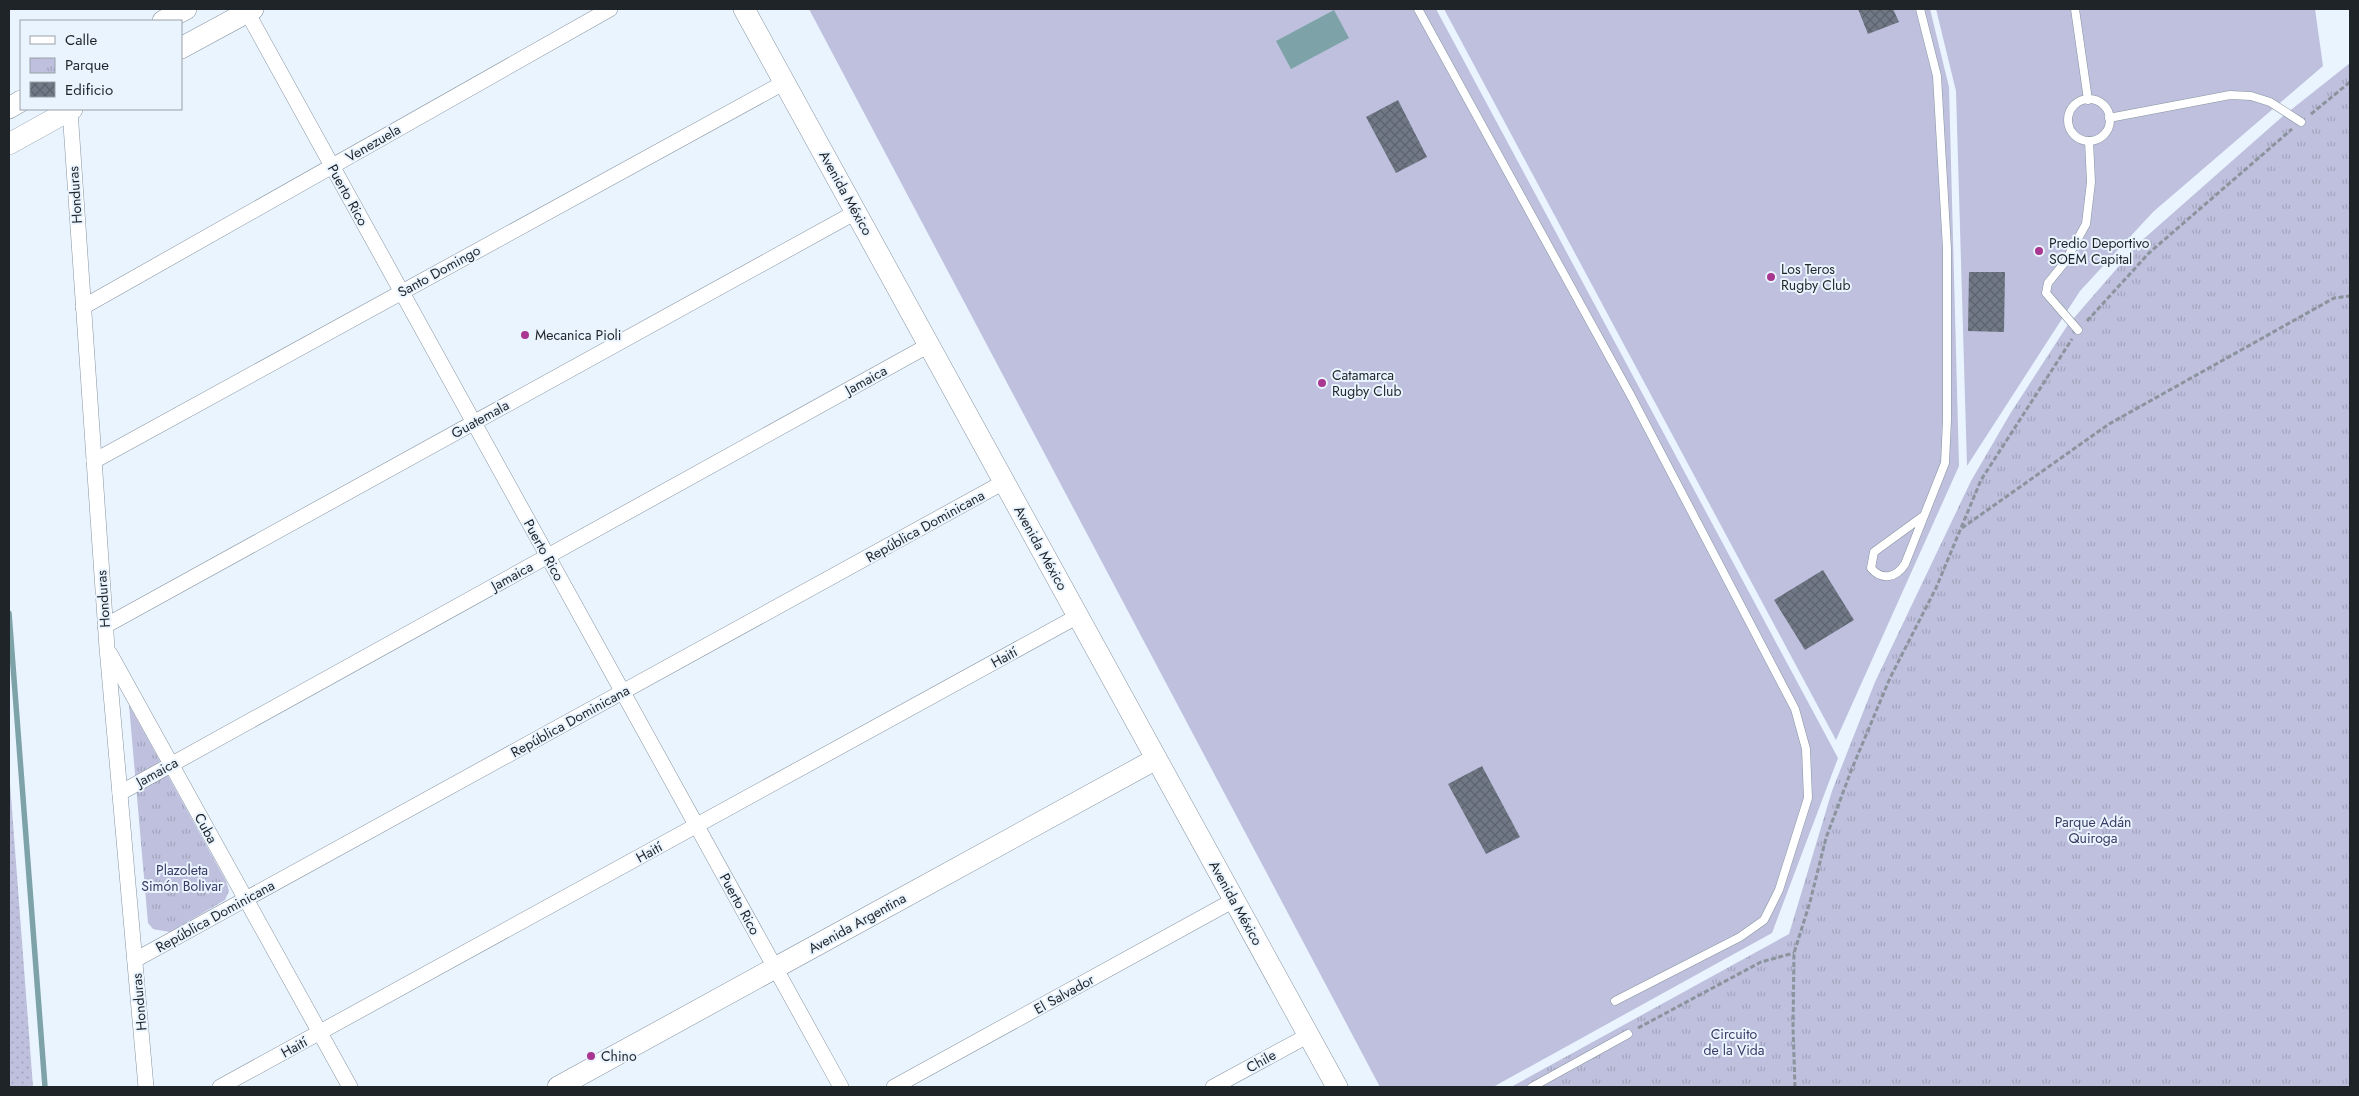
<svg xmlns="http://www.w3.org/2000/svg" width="2359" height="1096" viewBox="0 0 2359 1096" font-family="Jost,sans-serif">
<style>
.grass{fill:url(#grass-dots)}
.park{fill:url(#park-tufts)}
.pitch{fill:#bec0dd}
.water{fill:#7da3a9}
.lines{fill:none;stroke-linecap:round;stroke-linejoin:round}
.stream{stroke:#7da3a9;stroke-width:5.5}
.building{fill:url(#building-cross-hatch)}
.lane-casing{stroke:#8794a0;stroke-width:9}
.street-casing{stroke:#8794a0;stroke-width:16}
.secondary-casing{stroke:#8794a0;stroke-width:22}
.path{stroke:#8b939c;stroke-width:3;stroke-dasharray:5 2.5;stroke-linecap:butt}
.lane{stroke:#fff;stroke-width:8}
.street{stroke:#fff;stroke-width:15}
.secondary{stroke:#fff;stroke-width:21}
.poi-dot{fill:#a93690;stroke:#e9f4ff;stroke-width:2}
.labels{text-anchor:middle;stroke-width:4;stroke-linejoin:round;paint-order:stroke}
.street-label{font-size:14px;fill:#1f2429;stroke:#e9f4ff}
.poi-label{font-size:14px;fill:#1f2429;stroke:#e9f4ff;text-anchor:start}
.park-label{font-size:14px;fill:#3a3a64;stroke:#e9f4ff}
</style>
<defs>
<pattern id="grass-dots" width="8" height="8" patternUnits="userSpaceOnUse" patternTransform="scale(1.25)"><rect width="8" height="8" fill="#bec0dd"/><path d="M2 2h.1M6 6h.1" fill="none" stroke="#a3a5be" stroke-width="1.8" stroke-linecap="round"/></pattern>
<pattern id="park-tufts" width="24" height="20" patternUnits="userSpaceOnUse" patternTransform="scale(1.25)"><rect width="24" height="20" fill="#bec0dd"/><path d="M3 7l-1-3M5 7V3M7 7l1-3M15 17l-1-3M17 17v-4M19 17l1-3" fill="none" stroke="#a3a5be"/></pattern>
<pattern id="building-cross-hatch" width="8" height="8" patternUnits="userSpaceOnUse" patternTransform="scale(1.25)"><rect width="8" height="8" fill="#717987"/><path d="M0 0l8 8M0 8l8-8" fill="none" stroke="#5c636e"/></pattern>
</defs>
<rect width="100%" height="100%" fill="#e9f4ff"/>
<polygon class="grass" points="9,770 33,1087 9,1087"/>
<g class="park">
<polygon points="2350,63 2350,1087 1511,1087 1789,934 1832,791 1875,682 1971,481 2010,414 2067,326 2139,243 2283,116"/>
<polygon points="129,705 226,881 229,891 225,900 170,932 153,929 148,923"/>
</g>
<g class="pitch">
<polygon points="809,9 1436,9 1838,758 1772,933 1493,1087 1380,1087"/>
<polygon points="1444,9 1930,9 1949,87 1959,466 1836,740"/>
<polygon points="1936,9 2315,9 2323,66 2153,212 2080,291 1967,466 1956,91"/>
</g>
<polygon class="water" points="1334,10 1349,38 1291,69 1276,41"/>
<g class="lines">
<polyline class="stream" points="9,613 45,1087"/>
</g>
<g class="building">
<polygon points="1858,9 1893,9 1899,22 1868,34"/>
<polygon points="1398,100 1427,157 1396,173 1366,117"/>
<polygon points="1969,272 2005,272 2004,332 1968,331"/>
<polygon points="1823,570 1854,620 1805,650 1774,600"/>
<polygon points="1482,766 1520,837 1486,854 1448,784"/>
</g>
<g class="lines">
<defs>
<g id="lane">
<polyline points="1418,9 1631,396 1795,709 1806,749 1808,798 1779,890 1764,920 1740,937 1615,1001"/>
<path d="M1920 9 1937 76 1947 249V420L1945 463 1905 564C1896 578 1882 581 1871 568L1874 552 1922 517"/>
<polyline points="2075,9 2088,100"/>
<circle cx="2089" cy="120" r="21"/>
<polyline points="2109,118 2230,95 2251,96 2270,102 2301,122"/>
<polyline points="2078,330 2046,293 2048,283 2065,262 2086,224 2091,182 2089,141"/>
<polyline points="1532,1087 1628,1034"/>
</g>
<g id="street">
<polyline points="247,12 841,1087"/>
<polyline points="70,110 107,648 146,1087"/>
<polyline points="83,307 610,9"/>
<polyline points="94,461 785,82"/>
<polyline points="105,626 856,212"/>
<polyline points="110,654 350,1087"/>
<polyline points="120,793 929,345"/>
<polyline points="135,960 1004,482"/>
<polyline points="220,1087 1078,616"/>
<polyline points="894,1087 1234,900"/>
<polyline points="1213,1087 1309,1035"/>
</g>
<g id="secondary">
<polyline points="744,9 1337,1087"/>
<polyline points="163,21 186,9"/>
<polyline points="181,48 253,9"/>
<polyline points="9,108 21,101"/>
<polyline points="9,144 72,109"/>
<polyline points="558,1087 1156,759"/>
</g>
</defs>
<use href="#lane" class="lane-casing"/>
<use href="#street" class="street-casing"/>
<use href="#secondary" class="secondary-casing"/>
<g class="path">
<polyline points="2311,114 2350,82"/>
<polyline points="2087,321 2149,253 2292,129"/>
<polyline points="1962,528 2109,424 2334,298 2350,296"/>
<polyline points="1638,1028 1761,962 1794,953"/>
<polyline points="1795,1087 1793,1027 1794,953 1810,902 1826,838 1851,771 1890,678 1936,588 1981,480 2072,339"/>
</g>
<use href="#lane" class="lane"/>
<use href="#street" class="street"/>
<use href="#secondary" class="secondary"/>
</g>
<g class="poi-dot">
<circle cx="2039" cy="251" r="5"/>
<circle cx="1771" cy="277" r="5"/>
<circle cx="525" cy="335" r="5"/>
<circle cx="1322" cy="383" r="5"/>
<circle cx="591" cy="1056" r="5"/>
</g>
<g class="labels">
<g class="street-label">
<text transform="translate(373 143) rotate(-30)" y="5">Venezuela</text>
<text transform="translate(846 193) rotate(61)" y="5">Avenida México</text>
<text transform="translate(75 195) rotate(-94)" y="5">Honduras</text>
<text transform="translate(348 195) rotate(61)" y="5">Puerto Rico</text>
<text transform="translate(439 271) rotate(-29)" y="5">Santo Domingo</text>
<text transform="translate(866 380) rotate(-29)" y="5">Jamaica</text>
<text transform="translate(480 419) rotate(-29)" y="5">Guatemala</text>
<text transform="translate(925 526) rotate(-29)" y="5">República Dominicana</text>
<text transform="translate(1041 548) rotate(61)" y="5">Avenida México</text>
<text transform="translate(544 550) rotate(61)" y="5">Puerto Rico</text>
<text transform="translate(512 576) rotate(-29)" y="5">Jamaica</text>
<text transform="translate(103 599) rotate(-94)" y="5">Honduras</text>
<text transform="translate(1004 657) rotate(-29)" y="5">Haití</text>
<text transform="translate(570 721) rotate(-29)" y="5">República Dominicana</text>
<text transform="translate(157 772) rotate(-29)" y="5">Jamaica</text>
<text transform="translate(206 828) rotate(61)" y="5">Cuba</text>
<text transform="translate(649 852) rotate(-29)" y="5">Haití</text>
<text transform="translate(1236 903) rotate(61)" y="5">Avenida México</text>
<text transform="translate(740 904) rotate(61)" y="5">Puerto Rico</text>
<text transform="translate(215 916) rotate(-29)" y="5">República Dominicana</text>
<text transform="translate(857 923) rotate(-29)" y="5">Avenida Argentina</text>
<text transform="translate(1064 994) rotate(-29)" y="5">El Salvador</text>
<text transform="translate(139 1002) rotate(-95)" y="5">Honduras</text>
<text transform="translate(294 1047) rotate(-29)" y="5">Haití</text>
<text transform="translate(1261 1061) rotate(-29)" y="5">Chile</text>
</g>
<g class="poi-label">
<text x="2049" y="248">Predio Deportivo<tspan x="2049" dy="16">SOEM Capital</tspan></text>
<text x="1781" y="274">Los Teros<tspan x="1781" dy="16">Rugby Club</tspan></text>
<text x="535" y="340">Mecanica Pioli</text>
<text x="1332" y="380">Catamarca<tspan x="1332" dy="16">Rugby Club</tspan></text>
<text x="601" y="1061">Chino</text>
</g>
<g class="park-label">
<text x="2093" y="827">Parque Adán<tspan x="2093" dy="16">Quiroga</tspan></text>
<text x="182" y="875">Plazoleta<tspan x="182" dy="16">Simón Bolivar</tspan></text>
<text x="1734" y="1039">Circuito<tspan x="1734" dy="16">de la Vida</tspan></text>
</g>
</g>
<rect width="2359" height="1096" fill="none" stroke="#1f2429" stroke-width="20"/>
<rect x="20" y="20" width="162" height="90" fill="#e9f4ff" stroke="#98a1a9"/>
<rect x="30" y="36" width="25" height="8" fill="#ffffff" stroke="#98a1a9"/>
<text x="65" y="45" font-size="15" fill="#1f2429">Calle</text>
<rect x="30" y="58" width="25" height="15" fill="url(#park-tufts)" stroke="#98a1a9"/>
<text x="65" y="70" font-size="15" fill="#1f2429">Parque</text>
<rect x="30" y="82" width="25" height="15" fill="url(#building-cross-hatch)" stroke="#98a1a9"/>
<text x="65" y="95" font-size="15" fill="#1f2429">Edificio</text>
</svg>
